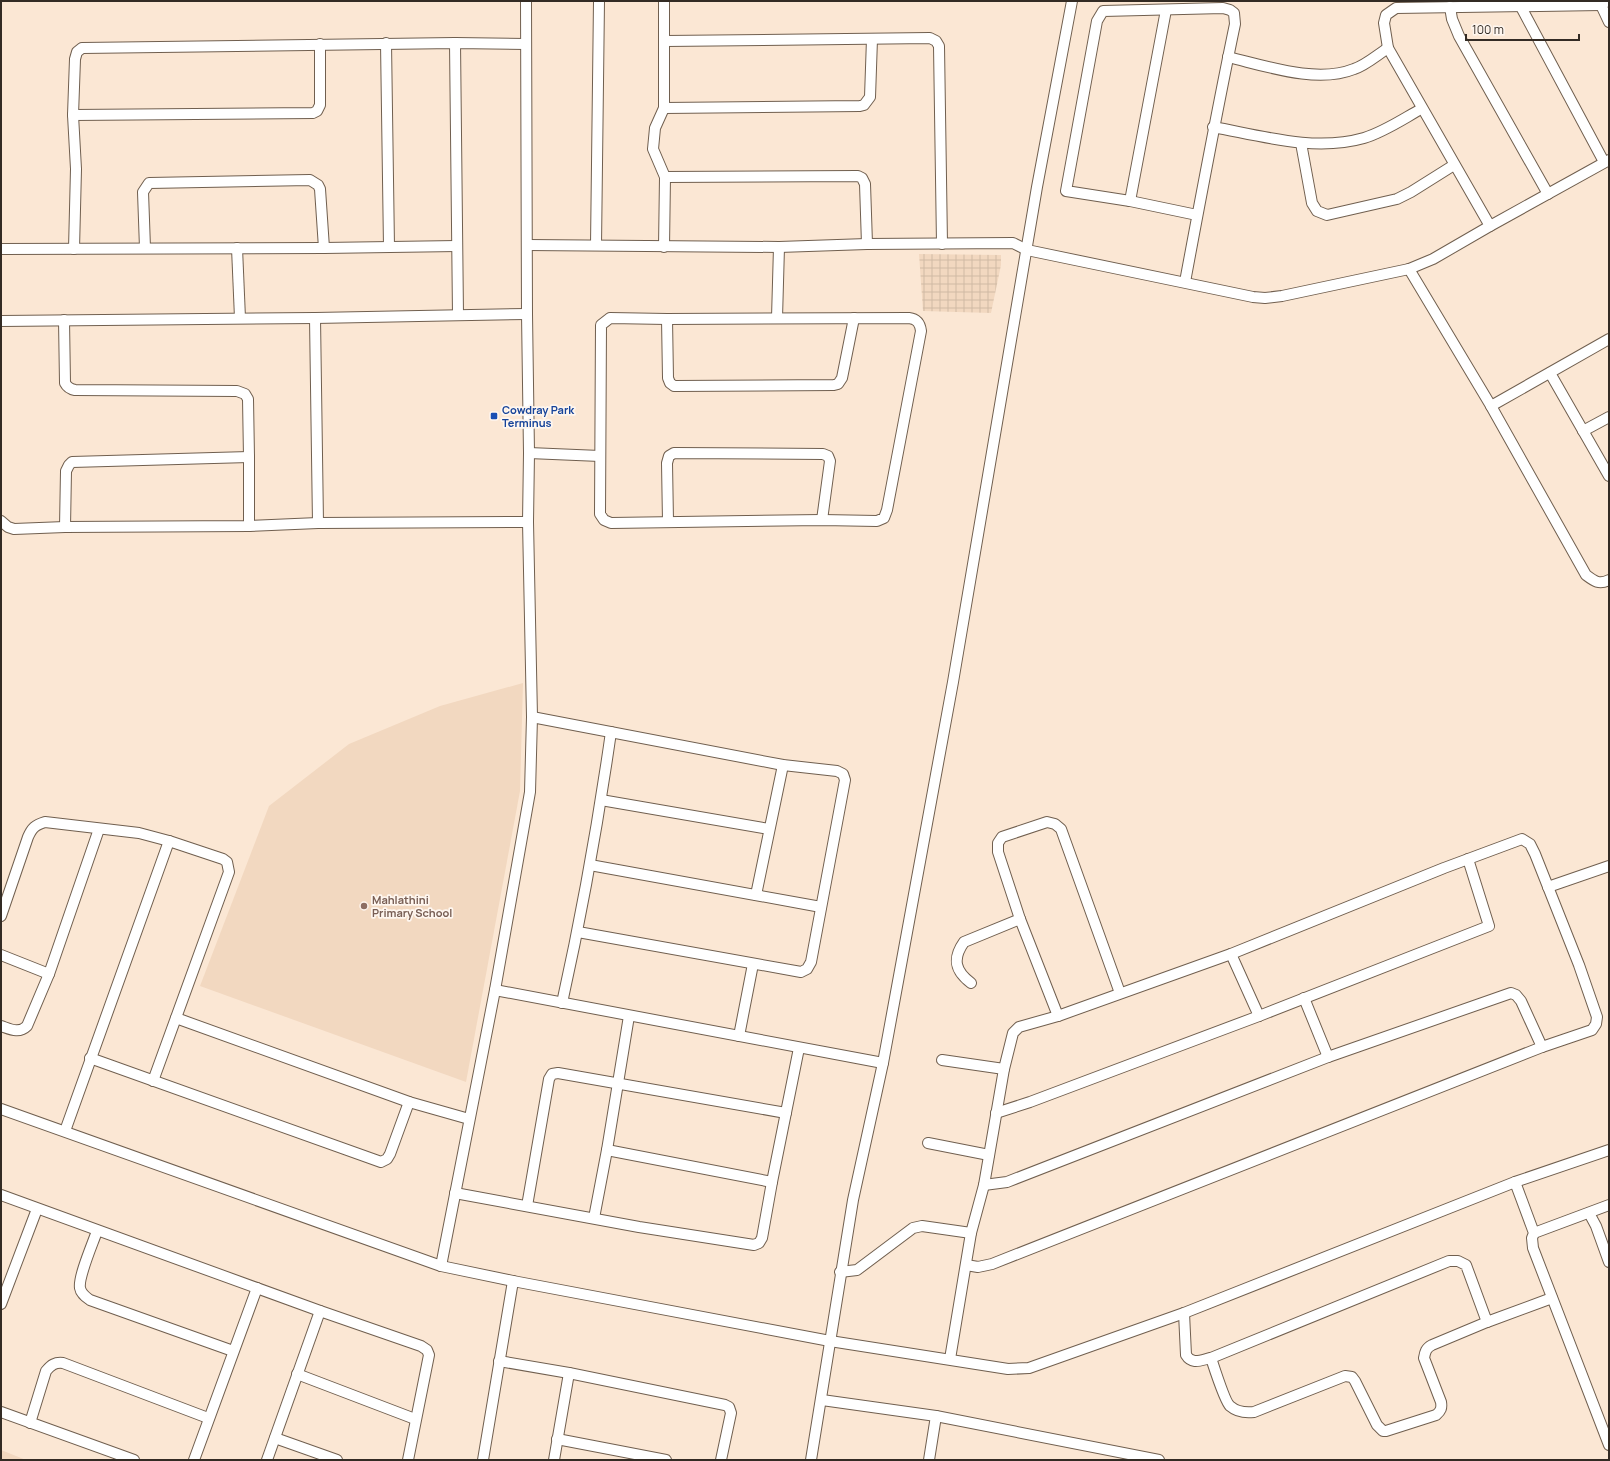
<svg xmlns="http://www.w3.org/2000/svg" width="1610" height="1461" viewBox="0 0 1610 1461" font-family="Manrope,sans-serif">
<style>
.built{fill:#f2d8c0}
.industrial{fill:url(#industrial-grid)}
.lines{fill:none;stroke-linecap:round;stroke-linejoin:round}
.minor-casing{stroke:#705f4f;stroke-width:12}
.minor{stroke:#fff;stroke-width:10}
.transit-dot{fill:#1a4fb4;stroke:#fef6ef;stroke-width:1.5}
.education-dot{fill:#8d6e63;stroke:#fef6ef;stroke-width:1.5}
.labels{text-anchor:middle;stroke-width:3.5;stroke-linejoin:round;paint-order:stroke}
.transit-label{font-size:11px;font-weight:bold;fill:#164399;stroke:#fef6ef;text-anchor:start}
.education-label{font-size:11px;font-weight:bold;fill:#785e54;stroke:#fef6ef;text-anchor:start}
</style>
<defs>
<pattern id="industrial-grid" width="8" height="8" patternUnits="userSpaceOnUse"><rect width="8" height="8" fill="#f2d8c0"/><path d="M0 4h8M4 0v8" fill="none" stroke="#d0baa5"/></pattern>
</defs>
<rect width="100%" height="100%" fill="#fbe7d4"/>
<g class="built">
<polygon points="523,683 520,791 466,1082 200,986 269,806 349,744 440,706"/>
<polygon points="1,1450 26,1460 1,1460"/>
</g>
<polygon class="industrial" points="919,254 1001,255 1001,265 991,313 923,311"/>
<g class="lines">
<defs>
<g id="minor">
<polyline points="1601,5 1609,22"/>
<polyline points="1450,7 1452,19 1459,36 1548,194"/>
<polyline points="1521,7 1604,162"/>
<polyline points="665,41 930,38 936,41 939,46 942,244"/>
<polyline points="386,43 389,247"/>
<polyline points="455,43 458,315"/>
<path d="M1228 57C1266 66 1317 84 1354 69 1366 65 1377 55 1388 48"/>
<polyline points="664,108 860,106 864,105 870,97 872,39"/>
<polyline points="73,115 313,113 317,111 320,105 320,44"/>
<path d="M1213 127C1262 136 1315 152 1364 138 1384 132 1403 119 1421 109"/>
<polyline points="1301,143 1312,203 1317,211 1327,215 1397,199 1411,192 1454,165"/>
<polyline points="665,177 858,176 862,178 865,184 867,244"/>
<polyline points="1130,201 1166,10"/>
<polyline points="1490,226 1388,48 1384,23 1386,15 1396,8 1601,5 1607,1"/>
<polyline points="528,245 779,247 867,244 1013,243 1027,250 1253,297 1265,298 1282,296 1409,269 1433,259 1490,226 1609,160"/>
<polyline points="596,245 599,1"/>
<polyline points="664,247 665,177 653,149 655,128 664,108 664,1"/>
<polyline points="145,248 143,192 149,183 310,180 318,185 320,189 324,248"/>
<polyline points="237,248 240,318"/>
<polyline points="1,249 324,248 457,246"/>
<polyline points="74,249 76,169 73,115 75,59 77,52 82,48 455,43 526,44"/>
<path d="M1409 269 1491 406 1586 575C1594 581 1599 585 1609 580"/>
<path d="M1185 282C1201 196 1217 110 1235 24L1234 13 1230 10 1223 8 1103 11 1097 21 1066 191 1130 201 1197 215"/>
<polyline points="315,318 318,523"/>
<path d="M610 318 667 319 909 318C917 319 920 323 921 331L887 510 884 518 877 521 822 520 611 523 604 520 600 514 601 325Z"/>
<polyline points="777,318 779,247"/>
<polyline points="667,319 668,378 670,383 674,386 834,385 838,384 842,378 854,318"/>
<path d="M64 320 65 383C67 387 70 389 75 390L237 391 245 394 248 399 249 457V526"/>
<polyline points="1,321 315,318 527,314"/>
<polyline points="1550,373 1609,476"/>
<polyline points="1491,406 1609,339"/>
<polyline points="1583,431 1609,417"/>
<polyline points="529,453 600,456"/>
<polyline points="1,521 8,527 14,529 65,527 249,526 318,523 528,522"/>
<polyline points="668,521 667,463 669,456 674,453 823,454 828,456 830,461 822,520"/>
<polyline points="65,527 66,471 69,465 72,462 249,457"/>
<polyline points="532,717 783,765 837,771 843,774 845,780 811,962 807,969 801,972 578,932"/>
<polyline points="601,800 769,829"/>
<polyline points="590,865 821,907"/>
<polyline points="1548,887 1609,866"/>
<polyline points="756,895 783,765"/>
<path d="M1 916 28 837C32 828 35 825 45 822L139 833 169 841 223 859 227 862 229 872 153 1081"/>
<polyline points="1231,954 1259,1016"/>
<polyline points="1,955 49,974"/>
<path d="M971 983C955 971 952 959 964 942L1020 919"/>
<polyline points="495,990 883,1063"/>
<polyline points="1304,998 1328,1057"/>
<path d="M562 1003C582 913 598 823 611 732"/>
<polyline points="1058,1016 1020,919 998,852 998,843 1002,837 1047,822 1055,824 1061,829 1120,993"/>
<polyline points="176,1018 409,1102 469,1119"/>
<path d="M1 1026C10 1029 19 1034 27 1026L49 974 99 829"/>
<polyline points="739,1036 753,964"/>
<polyline points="90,1058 381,1162 387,1159 390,1154 409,1102"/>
<polyline points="942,1060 1004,1069"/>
<polyline points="1,1109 441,1266 513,1281 830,1341 1008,1369 1029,1368 1184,1313 1515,1182 1609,1150"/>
<polyline points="996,1113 1030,1102 1259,1016 1489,926 1468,859"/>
<polyline points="65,1131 169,841"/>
<polyline points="928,1143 989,1155"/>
<polyline points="607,1150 772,1182"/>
<polyline points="1515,1182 1534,1233 1532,1238 1533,1248 1609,1445"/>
<polyline points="455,1193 639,1227 754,1245 759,1243 762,1238 772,1182 799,1048"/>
<polyline points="1,1195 320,1311 421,1346 427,1350 429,1355 408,1460"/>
<polyline points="527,1206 549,1079 552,1074 558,1073 786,1113"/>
<polyline points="1589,1213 1596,1226 1609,1262"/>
<polyline points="594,1218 607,1150 629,1016"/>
<path d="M97 1231C93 1243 78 1277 80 1288 81 1294 86 1297 90 1300L233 1351"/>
<polyline points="1534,1233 1609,1205"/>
<polyline points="966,1265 978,1267 992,1264 1542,1047 1521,1001 1516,995 1511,993 1328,1057 1007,1182 984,1185"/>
<polyline points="441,1266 495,990 530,792 532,717 528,522 529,453 527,314 526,1"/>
<polyline points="840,1272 857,1270 913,1228 922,1226 971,1233"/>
<polyline points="1,1304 37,1209"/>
<path d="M1184 1313 1186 1355C1192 1365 1201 1360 1211 1358L1449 1261H1458L1466 1265 1487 1322 1552 1298"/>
<path d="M1211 1358C1214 1367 1225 1402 1230 1406 1237 1412 1246 1413 1254 1412L1345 1376 1352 1377 1355 1381 1377 1425 1383 1431H1386L1436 1415C1441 1411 1442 1408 1441 1402L1424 1358C1425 1352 1426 1348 1432 1345L1487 1322"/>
<polyline points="950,1359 971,1233 984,1185 1004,1069 1013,1033 1019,1027 1058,1016 1231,954 1444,868 1522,839 1530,844 1535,854 1579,965 1597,1017 1596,1024 1592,1030 1542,1047"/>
<polyline points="499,1361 569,1373 725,1405 729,1407 731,1413 721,1460"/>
<polyline points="297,1374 415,1419"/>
<polyline points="822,1400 936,1416 1159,1460"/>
<polyline points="1,1412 134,1460"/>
<path d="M30 1423 46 1371C51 1365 55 1362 63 1363L208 1418"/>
<polyline points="275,1438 337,1460"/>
<polyline points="557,1439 666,1460"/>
<polyline points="194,1460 257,1288"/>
<polyline points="267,1460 320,1311"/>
<polyline points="483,1460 513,1281"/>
<polyline points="554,1460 569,1373"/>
<polyline points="811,1460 853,1200 883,1063 953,682 1037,187 1072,1"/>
<polyline points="929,1460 936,1416"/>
</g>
</defs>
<use href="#minor" class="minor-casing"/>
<use href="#minor" class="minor"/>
</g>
<rect class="transit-dot" x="490" y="412" width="8" height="8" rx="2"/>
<circle class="education-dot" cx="364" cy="906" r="4"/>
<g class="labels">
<g class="transit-label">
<text x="502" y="414">Cowdray Park<tspan x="502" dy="13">Terminus</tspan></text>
</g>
<g class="education-label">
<text x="372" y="904">Mahlathini<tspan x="372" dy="13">Primary School</tspan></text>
</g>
</g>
<rect width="1610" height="1461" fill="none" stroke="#332b24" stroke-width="4"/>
<path d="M1466 34v6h113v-6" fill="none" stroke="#332b24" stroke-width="2"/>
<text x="1472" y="34" font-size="12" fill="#332b24" stroke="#fef6ef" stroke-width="3" paint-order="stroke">100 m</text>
</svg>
